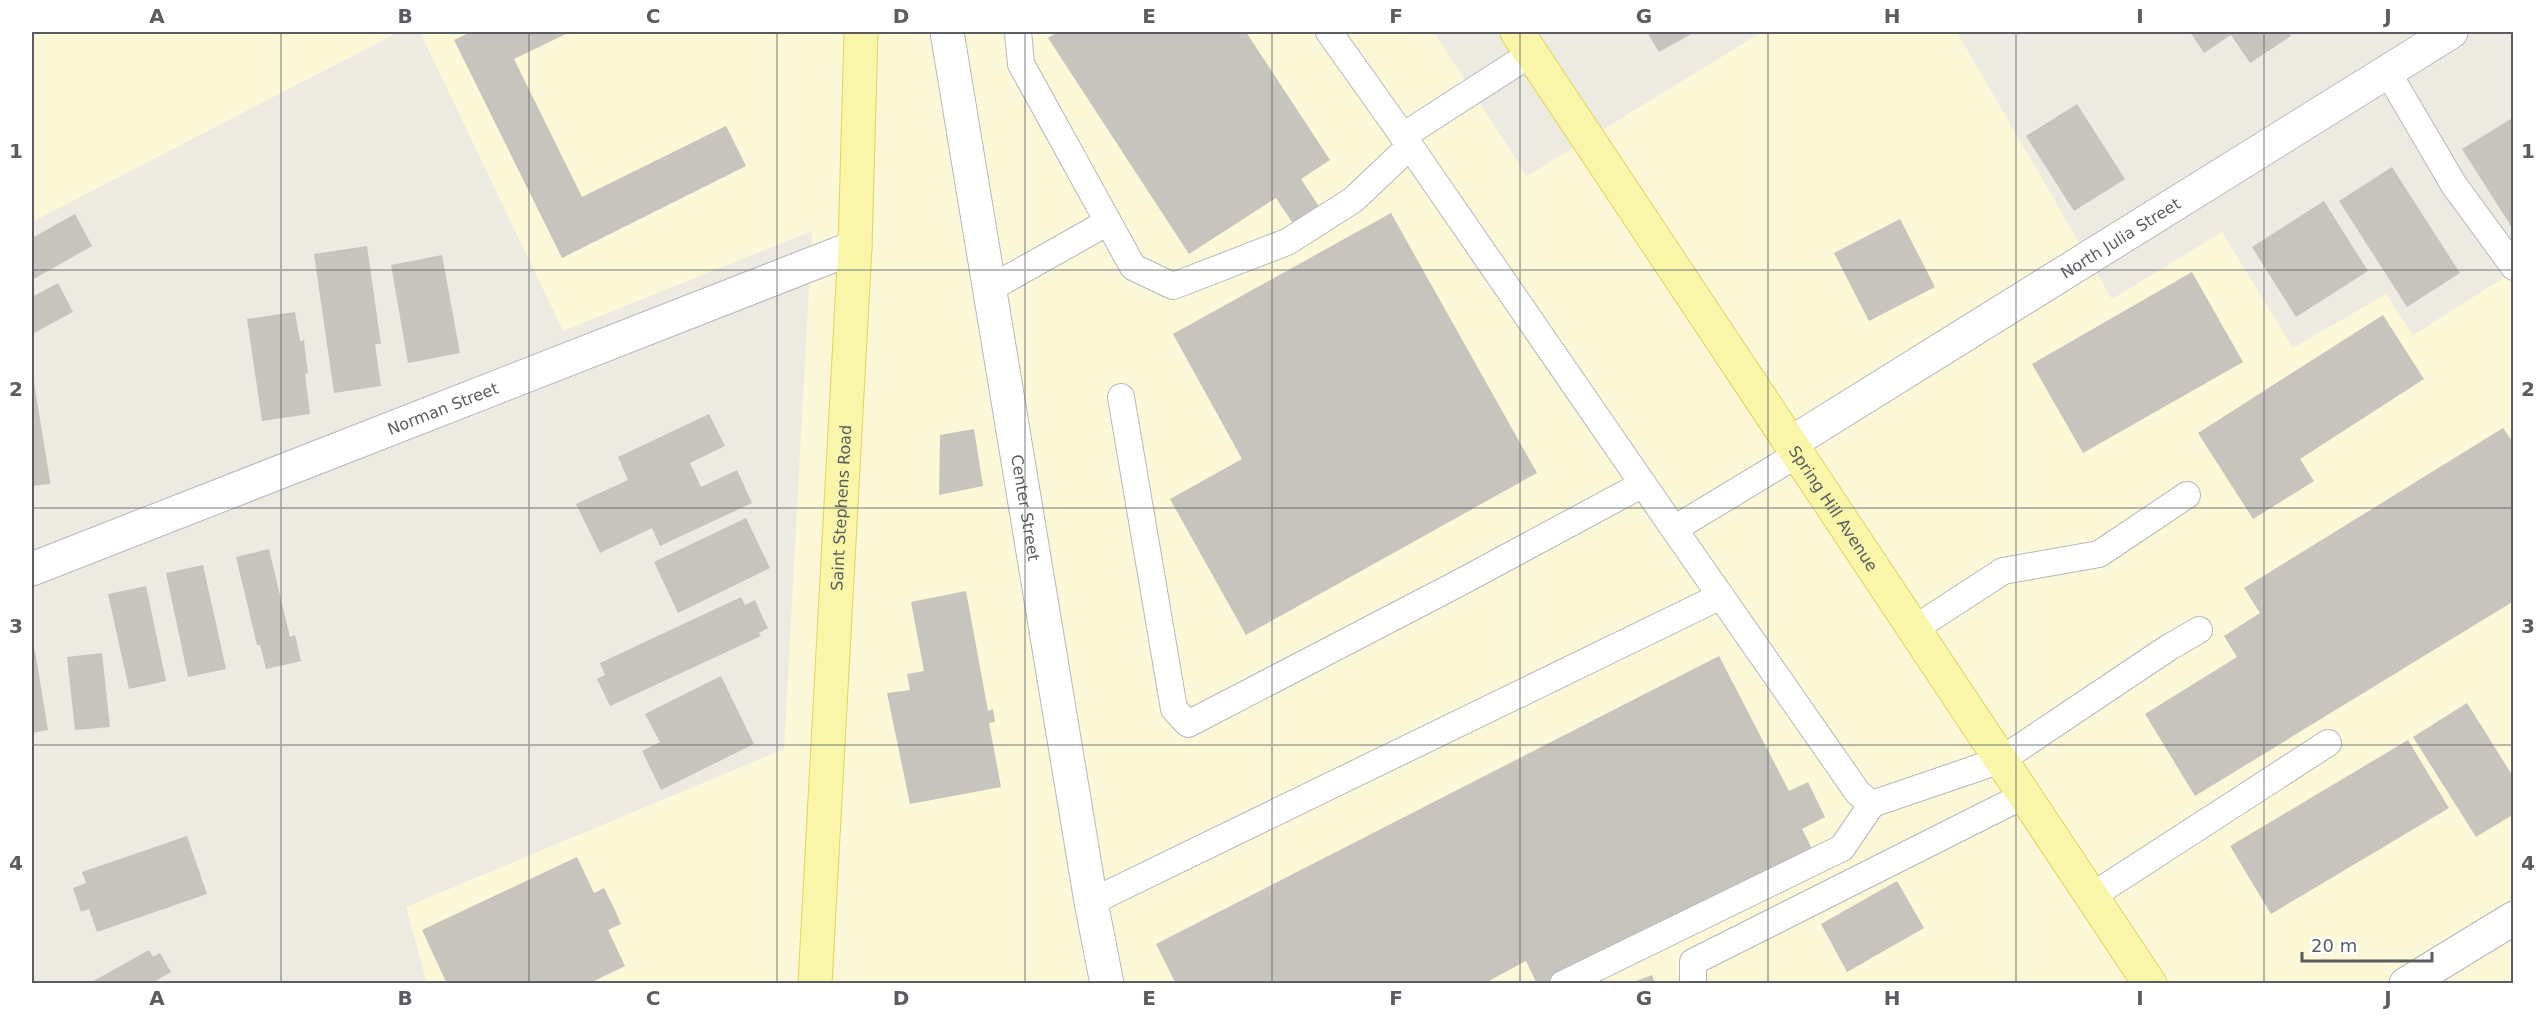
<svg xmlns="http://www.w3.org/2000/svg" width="2545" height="1015" viewBox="0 0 2545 1015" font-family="'DejaVu Sans',sans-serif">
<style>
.commercial{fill:#fbf7d7}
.building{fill:#c7c4be}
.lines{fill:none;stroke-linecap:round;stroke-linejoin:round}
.service-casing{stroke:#b7b8bd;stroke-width:28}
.minor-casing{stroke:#b7b8bd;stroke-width:35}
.primary-casing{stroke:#e7d15f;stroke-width:35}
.service{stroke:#fff;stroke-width:26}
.minor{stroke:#fff;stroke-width:33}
.primary{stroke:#f9f6a9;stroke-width:33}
.grid{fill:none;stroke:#5a5c61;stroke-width:1.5;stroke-opacity:0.55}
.labels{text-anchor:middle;stroke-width:4.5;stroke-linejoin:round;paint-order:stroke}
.street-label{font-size:16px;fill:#5a5c61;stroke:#fff}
.neatline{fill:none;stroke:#5a5c61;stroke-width:2}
.grid-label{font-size:20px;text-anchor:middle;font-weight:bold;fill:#5a5c61}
</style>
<rect width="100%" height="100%" fill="#eceae1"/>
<g class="commercial">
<polygon points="32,32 399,32 32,222"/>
<polygon points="420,32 1434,32 1527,176 1762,32 1957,32 2112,299 2222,232 2293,348 2386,294 2413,335 2513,272 2513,983 427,984 406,907 784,749 812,231 563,331"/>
</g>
<g class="building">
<polygon points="471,32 570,32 514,59 582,197 726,126 746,166 562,258 454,40"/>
<polygon points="1058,32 1246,32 1330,160 1301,179 1324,214 1298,231 1276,198 1189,254 1048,38"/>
<polygon points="1647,32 1695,32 1659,52"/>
<polygon points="2190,32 2288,32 2291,36 2250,63 2231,35 2204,53"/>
<polygon points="2077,104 2125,179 2074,211 2026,136"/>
<polygon points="2514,117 2514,231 2462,149"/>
<polygon points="2392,167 2460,273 2407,307 2339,201"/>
<polygon points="2324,201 2368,271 2296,317 2252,247"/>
<polygon points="1391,213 1537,473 1246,635 1170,499 1242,459 1173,334"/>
<polygon points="75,214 92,246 32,280 32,238"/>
<polygon points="1900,219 1935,287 1869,321 1834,253"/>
<polygon points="367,246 381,344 375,344 381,386 334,393 314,254"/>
<polygon points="442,255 460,353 408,363 391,265"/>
<polygon points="2192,272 2243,362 2083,453 2032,364"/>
<polygon points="58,283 73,312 32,334 32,297"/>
<polygon points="295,312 300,341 304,340 305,350 308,373 305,374 310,414 262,421 247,319"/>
<polygon points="2383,315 2424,379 2300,459 2314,481 2253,519 2198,433"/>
<polygon points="32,382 34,382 50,481 50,484 32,486"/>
<polygon points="709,414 725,446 690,463 701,487 737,470 752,503 660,546 652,528 600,553 576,504 628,480 618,457"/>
<polygon points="2503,428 2514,444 2514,601 2195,796 2145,714 2237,657 2224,636 2260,613 2244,588"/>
<polygon points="974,429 983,486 939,495 940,435"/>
<polygon points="746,518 770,568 678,613 654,562"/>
<polygon points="269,549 290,637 295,635 301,661 266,669 260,645 257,645 236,557"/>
<polygon points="203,565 226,669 188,677 166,573"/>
<polygon points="146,586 166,681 129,689 108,594"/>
<polygon points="966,591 988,711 993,709 995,722 989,723 1001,787 910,804 887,693 910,690 907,674 924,671 911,602"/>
<polygon points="741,597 745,605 755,600 762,616 768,628 759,633 761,636 610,706 597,679 605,675 600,663"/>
<polygon points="35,651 48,730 32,733 32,652"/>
<polygon points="102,653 110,727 75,730 67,657"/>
<polygon points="1719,656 1789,791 1808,782 1825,817 1802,829 1812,849 1549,984 1537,984 1526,961 1483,984 1176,984 1156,944"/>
<polygon points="721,676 754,744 661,790 642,751 660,742 645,714"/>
<polygon points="2467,703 2514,778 2514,814 2476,837 2413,737"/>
<polygon points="2408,740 2449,808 2271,914 2230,846"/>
<polygon points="187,836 207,894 97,932 89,909 81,912 73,888 86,883 82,872"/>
<polygon points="577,857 594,893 604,888 614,908 621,924 608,930 625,966 588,984 447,984 422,930"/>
<polygon points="1897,881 1924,928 1847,972 1821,924"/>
<polygon points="149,950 153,957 160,953 171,972 150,984 88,984"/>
<polygon points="1652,975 1655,984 1631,984 1631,983"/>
</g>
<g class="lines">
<defs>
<g id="service">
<polyline points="1018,32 1021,64 1133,267 1173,286 1287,242 1353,200 1409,147"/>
<polyline points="1329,32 1403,136"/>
<polyline points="1532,53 1403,136 1674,529"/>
<polyline points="2387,71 2454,185 2514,267"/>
<polyline points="991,288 1108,222"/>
<polyline points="1121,397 1174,709 1188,724 1461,582 1643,484"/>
<polyline points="1798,454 1674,529 1858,793 1872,804 2001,760 2168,648 2199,630"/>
<polyline points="1914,629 2003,571 2099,554 2187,495"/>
<polyline points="2092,896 2328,743"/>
<polyline points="1091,902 1721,596"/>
<polyline points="1563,984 1842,848 1872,804"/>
<polyline points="1693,984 1693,962 2025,795"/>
</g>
<g id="minor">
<path id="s1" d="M947 32 1091 902 1107 984"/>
<path id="s2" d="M1791 443 2451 32"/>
<path id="s3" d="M32 569 855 247"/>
<polyline points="2406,984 2514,918"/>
</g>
<g id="primary">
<path id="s4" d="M1517 32 2150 984"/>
<path id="s5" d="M815 984 855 247 861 32"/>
</g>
</defs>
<use href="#service" class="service-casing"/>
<use href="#minor" class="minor-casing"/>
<use href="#primary" class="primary-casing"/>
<use href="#service" class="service"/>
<use href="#minor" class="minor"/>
<use href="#primary" class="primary"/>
</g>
<path class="grid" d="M281 32V984M529 32V984M777 32V984M1025 32V984M1272 32V984M1520 32V984M1768 32V984M2016 32V984M2264 32V984M32 270H2514M32 508H2514M32 745H2514"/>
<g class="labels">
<g class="street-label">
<text dy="6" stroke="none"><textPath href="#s2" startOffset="388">North Julia Street</textPath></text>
<text dy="6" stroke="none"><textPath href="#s3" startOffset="441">Norman Street</textPath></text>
<text dy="6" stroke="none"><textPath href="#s5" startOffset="477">Saint Stephens Road</textPath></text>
<text dy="6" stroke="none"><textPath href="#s1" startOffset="482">Center Street</textPath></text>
<text dy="6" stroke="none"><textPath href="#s4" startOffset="572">Spring Hill Avenue</textPath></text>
</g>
</g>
<rect width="2545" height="1015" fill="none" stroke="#ffffff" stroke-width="66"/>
<path d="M2302 952v9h130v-9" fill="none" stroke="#5a5c61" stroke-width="3"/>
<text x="2311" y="952" font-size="18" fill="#5a5c61" stroke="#ffffff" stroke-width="4.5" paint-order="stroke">20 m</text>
<rect x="33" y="33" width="2479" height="949" class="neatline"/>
<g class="grid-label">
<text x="157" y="23">A</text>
<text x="405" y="23">B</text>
<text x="653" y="23">C</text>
<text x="901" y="23">D</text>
<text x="1149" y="23">E</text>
<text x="1396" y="23">F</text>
<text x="1644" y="23">G</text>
<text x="1892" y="23">H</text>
<text x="2140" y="23">I</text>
<text x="2388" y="23">J</text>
<text x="16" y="158">1</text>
<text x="2528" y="158">1</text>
<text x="16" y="396">2</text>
<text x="2528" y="396">2</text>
<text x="16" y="633">3</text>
<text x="2528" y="633">3</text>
<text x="16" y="870">4</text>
<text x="2528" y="870">4</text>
<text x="157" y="1005">A</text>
<text x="405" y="1005">B</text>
<text x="653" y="1005">C</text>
<text x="901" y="1005">D</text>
<text x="1149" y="1005">E</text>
<text x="1396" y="1005">F</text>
<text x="1644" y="1005">G</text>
<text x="1892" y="1005">H</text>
<text x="2140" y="1005">I</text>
<text x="2388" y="1005">J</text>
</g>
</svg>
